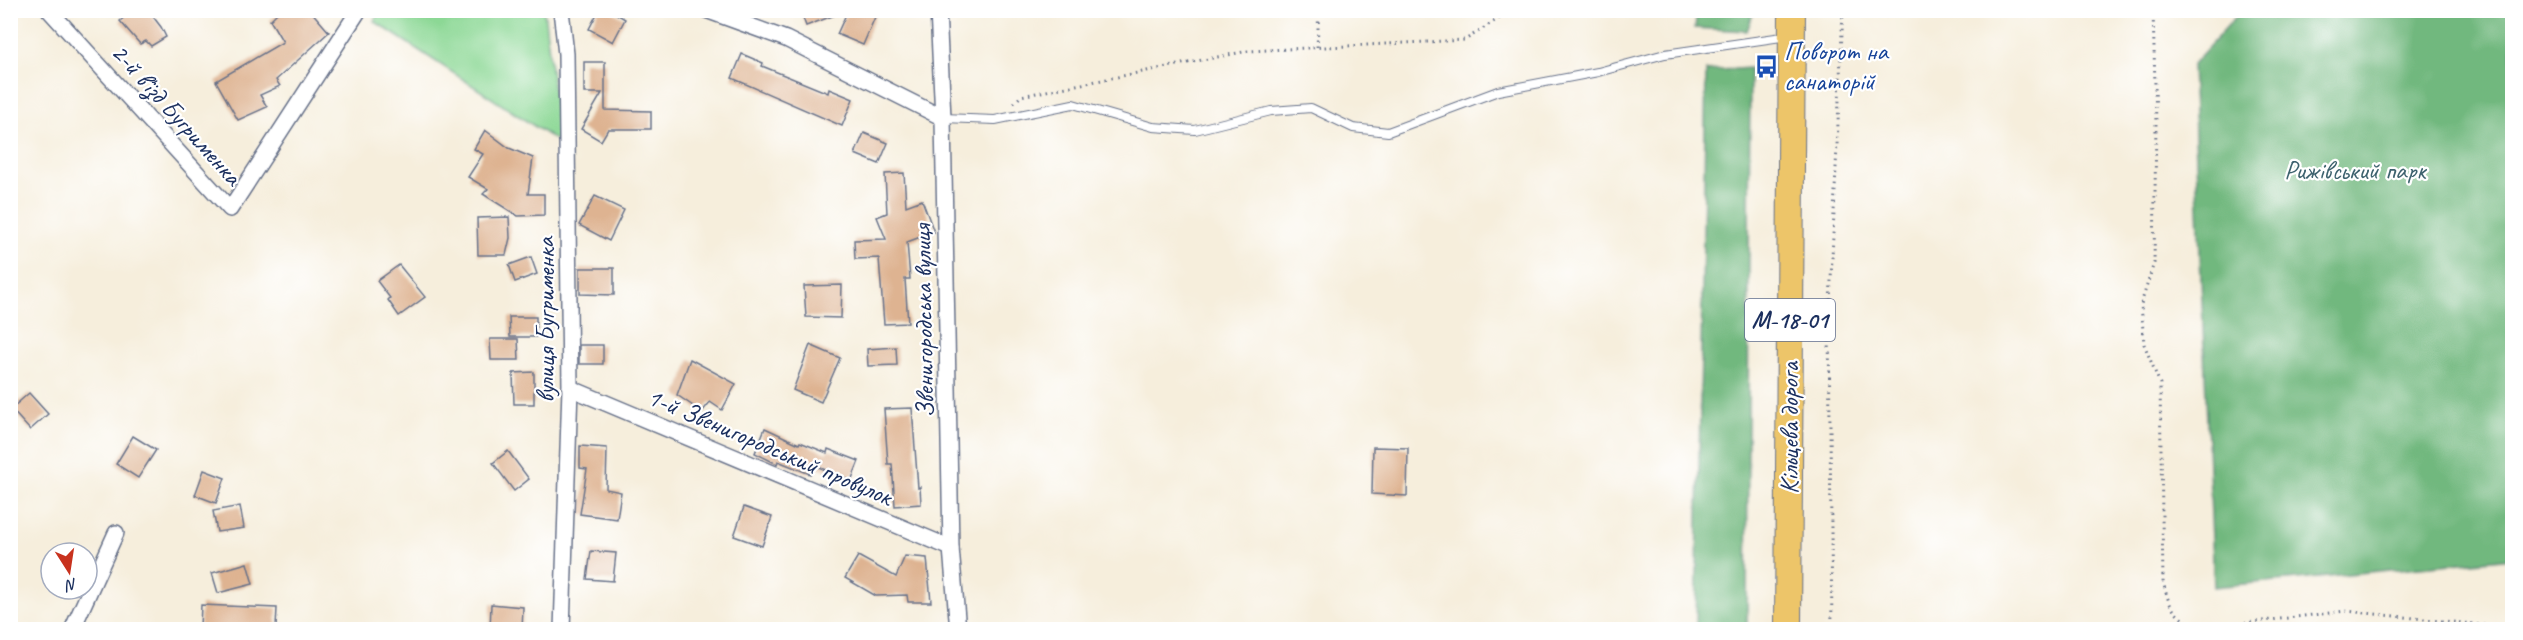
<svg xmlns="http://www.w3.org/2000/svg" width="2523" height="640" viewBox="0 0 2523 640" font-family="Caveat,sans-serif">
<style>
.green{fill:#8cd895;stroke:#54847a;stroke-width:1.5}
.forest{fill:#71b87e;stroke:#46746e;stroke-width:1.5}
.building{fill:#deb391}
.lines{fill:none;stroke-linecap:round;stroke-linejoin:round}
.service-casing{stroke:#68728a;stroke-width:10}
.minor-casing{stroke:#68728a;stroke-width:18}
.trunk-casing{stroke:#68728a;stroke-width:28}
.path{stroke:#68728a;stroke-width:3;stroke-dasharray:1.5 4.5;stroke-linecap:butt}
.service{stroke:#fff;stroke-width:8}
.minor{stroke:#fff;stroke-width:15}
.trunk{stroke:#edc569;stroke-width:26}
.labels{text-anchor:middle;stroke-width:4.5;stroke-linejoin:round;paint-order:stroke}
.shield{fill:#fff;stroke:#5f6d8e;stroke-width:1.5}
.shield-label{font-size:24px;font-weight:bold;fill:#1b2f5e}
.transit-label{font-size:26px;fill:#164399;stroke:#fff;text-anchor:start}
.street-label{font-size:26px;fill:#1b2f5e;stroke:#fff}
.park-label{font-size:26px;fill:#3d626e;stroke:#fff}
</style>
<rect width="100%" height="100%" fill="#fff"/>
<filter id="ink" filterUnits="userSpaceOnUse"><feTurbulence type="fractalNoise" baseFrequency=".0167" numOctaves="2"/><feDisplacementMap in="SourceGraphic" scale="12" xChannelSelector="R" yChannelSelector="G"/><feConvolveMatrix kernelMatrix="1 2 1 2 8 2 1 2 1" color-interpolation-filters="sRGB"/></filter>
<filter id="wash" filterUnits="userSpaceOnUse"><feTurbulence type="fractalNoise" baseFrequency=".008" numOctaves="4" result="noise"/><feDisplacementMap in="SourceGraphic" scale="24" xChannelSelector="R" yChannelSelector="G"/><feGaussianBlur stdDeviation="1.35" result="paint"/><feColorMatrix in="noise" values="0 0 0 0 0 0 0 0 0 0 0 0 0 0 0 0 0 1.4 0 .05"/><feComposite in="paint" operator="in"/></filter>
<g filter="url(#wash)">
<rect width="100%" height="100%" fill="#f6eedc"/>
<polygon class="green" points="380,11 544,11 560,143 374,21"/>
<g class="forest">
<polygon points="1697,11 1697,10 1754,11 1747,31 1695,28"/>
<polygon points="2241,11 2512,11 2512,558 2214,587 2192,65"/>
<polygon points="1750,68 1747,629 1696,629 1706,71"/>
</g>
<g id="blocks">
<g class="building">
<polygon points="133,10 148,10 161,27 166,37 151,46 146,41 140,44 120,21"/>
<polygon points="280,10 310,10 329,32 276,80 280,86 260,95 267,107 238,120 216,81 283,42 270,20"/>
<polygon points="599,10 610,10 625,19 613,42 589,29"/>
<polygon points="800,10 842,10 843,12 806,26"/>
<polygon points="848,10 878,10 863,45 837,34"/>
<polygon points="742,54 763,63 762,66 828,93 829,89 853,99 842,126 732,78"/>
<polygon points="584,62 605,62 605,110 651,111 651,129 608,129 601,141 581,129 602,93 584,93"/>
<polygon points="485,130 509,148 533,158 528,194 544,194 544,215 518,216 483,194 488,189 468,177 483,154 474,149"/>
<polygon points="864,133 888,143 879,164 855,154"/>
<polygon points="904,173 906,206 922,200 934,232 907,242 910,279 905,279 908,323 884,324 879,258 855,259 854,240 886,239 877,217 887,213 885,174"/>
<polygon points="595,196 624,210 609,241 579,225"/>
<polygon points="509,217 510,238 506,255 478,255 477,218"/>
<polygon points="531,257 537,274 515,282 509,265"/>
<polygon points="399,265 425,297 399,316 388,300 390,298 377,281"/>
<polygon points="580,268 614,268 614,295 580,294"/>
<polygon points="842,285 841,318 806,317 804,286"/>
<polygon points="509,317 536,317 536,337 510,337"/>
<polygon points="490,339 518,339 519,360 491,360"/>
<rect x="579" y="345" width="24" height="19"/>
<polygon points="810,345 840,358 821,402 793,390"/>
<polygon points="896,347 897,365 868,366 867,349"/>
<polygon points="690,359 736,384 722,410 710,402 702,412 677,395"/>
<polygon points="534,372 534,404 514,404 513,373"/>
<polygon points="29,393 48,414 30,430 11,409"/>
<polygon points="912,408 918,488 920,487 921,504 895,506 892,464 888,464 884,409"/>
<polygon points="765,428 799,444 800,442 827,453 828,449 859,461 851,481 814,465 810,474 778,461 777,464 755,453"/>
<polygon points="133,436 156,450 138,478 116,464"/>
<polygon points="580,446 607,448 606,489 621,492 617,519 580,514 587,469 580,468"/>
<polygon points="1373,447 1408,448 1407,496 1372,494"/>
<polygon points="508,451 529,479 514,491 493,463"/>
<polygon points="204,470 225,478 216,503 195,495"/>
<polygon points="240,506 244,528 217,532 213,511"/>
<polygon points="744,507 772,517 762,546 734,536"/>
<polygon points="591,551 616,553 613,581 587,579"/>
<polygon points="858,556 896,577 905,556 927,558 931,602 908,602 907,595 876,596 845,578"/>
<polygon points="247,563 253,584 218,593 212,573"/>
<polygon points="491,604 523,607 522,630 490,630"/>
<polygon points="201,605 277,608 276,627 200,627"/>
</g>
</g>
</g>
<g filter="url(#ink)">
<use href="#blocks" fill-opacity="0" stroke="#68728a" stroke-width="1.5"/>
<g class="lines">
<defs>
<polyline id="service" points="943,118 995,120 1073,104 1153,127 1195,130 1271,111 1311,108 1353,128 1388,132 1498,91 1598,72 1665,54 1789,36"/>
<g id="minor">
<polyline points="49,10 230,209 359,10"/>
<polyline points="561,10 566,54 570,388 562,630"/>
<polyline points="706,10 786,39 943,118"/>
<polyline points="938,10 943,118 951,548 958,630"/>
<polyline points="570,388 951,548"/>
<polyline points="72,630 116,533"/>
</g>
<polyline id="trunk" points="1788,630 1792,10"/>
</defs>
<use href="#service" class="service-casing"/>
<use href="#minor" class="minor-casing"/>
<use href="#trunk" class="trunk-casing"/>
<g class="path">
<path d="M2153 10 2156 123 2154 263 2141 304 2144 344 2160 384 2163 581C2169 608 2175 620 2204 628L2346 611 2512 628"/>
<polyline points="1317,47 1319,10"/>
<polyline points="1014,103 1021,96 1248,51 1465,40 1512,10"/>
<polyline points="1832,630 1829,326 1843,10"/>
</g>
<use href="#service" class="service"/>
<use href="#minor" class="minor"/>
<use href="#trunk" class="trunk"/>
</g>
</g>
<defs>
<symbol id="bus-bare" viewBox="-9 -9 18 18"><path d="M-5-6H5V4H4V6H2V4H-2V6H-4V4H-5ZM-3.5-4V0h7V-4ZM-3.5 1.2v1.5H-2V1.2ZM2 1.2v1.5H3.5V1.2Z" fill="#1a4fb4" stroke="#fff" stroke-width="2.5" paint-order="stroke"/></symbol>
</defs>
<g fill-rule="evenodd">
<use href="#bus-bare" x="1750" y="50" width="33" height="33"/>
</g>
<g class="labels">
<rect class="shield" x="1745" y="299" width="90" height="42" rx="4.5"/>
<g class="shield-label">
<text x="1790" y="328">М-18-01</text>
</g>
<g class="transit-label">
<text x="1784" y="60">Поворот на<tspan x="1784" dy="30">санаторій</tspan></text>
</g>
<g class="street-label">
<text transform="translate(177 114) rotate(48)" y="9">2-й в'їзд Бугрименка</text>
<text transform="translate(545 320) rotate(-90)" y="9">вулиця Бугрименка</text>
<text transform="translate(923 321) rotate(-91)" y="9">Звенигородська вулиця</text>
<text transform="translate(1789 428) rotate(-90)" y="9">Кільцева дорога</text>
<text transform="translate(770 446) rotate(23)" y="9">1-й Звенигородський провулок</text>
</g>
<g class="park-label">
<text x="2355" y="179">Рижівський парк</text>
</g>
</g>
<rect width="2523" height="640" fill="none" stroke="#fff" stroke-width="36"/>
<g transform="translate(69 571) rotate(168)"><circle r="28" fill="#ffffff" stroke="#a4acbf" stroke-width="1.5"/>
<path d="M0-4.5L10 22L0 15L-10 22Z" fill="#c8321e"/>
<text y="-9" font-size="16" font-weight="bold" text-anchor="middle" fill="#1b2f5e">N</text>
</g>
</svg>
